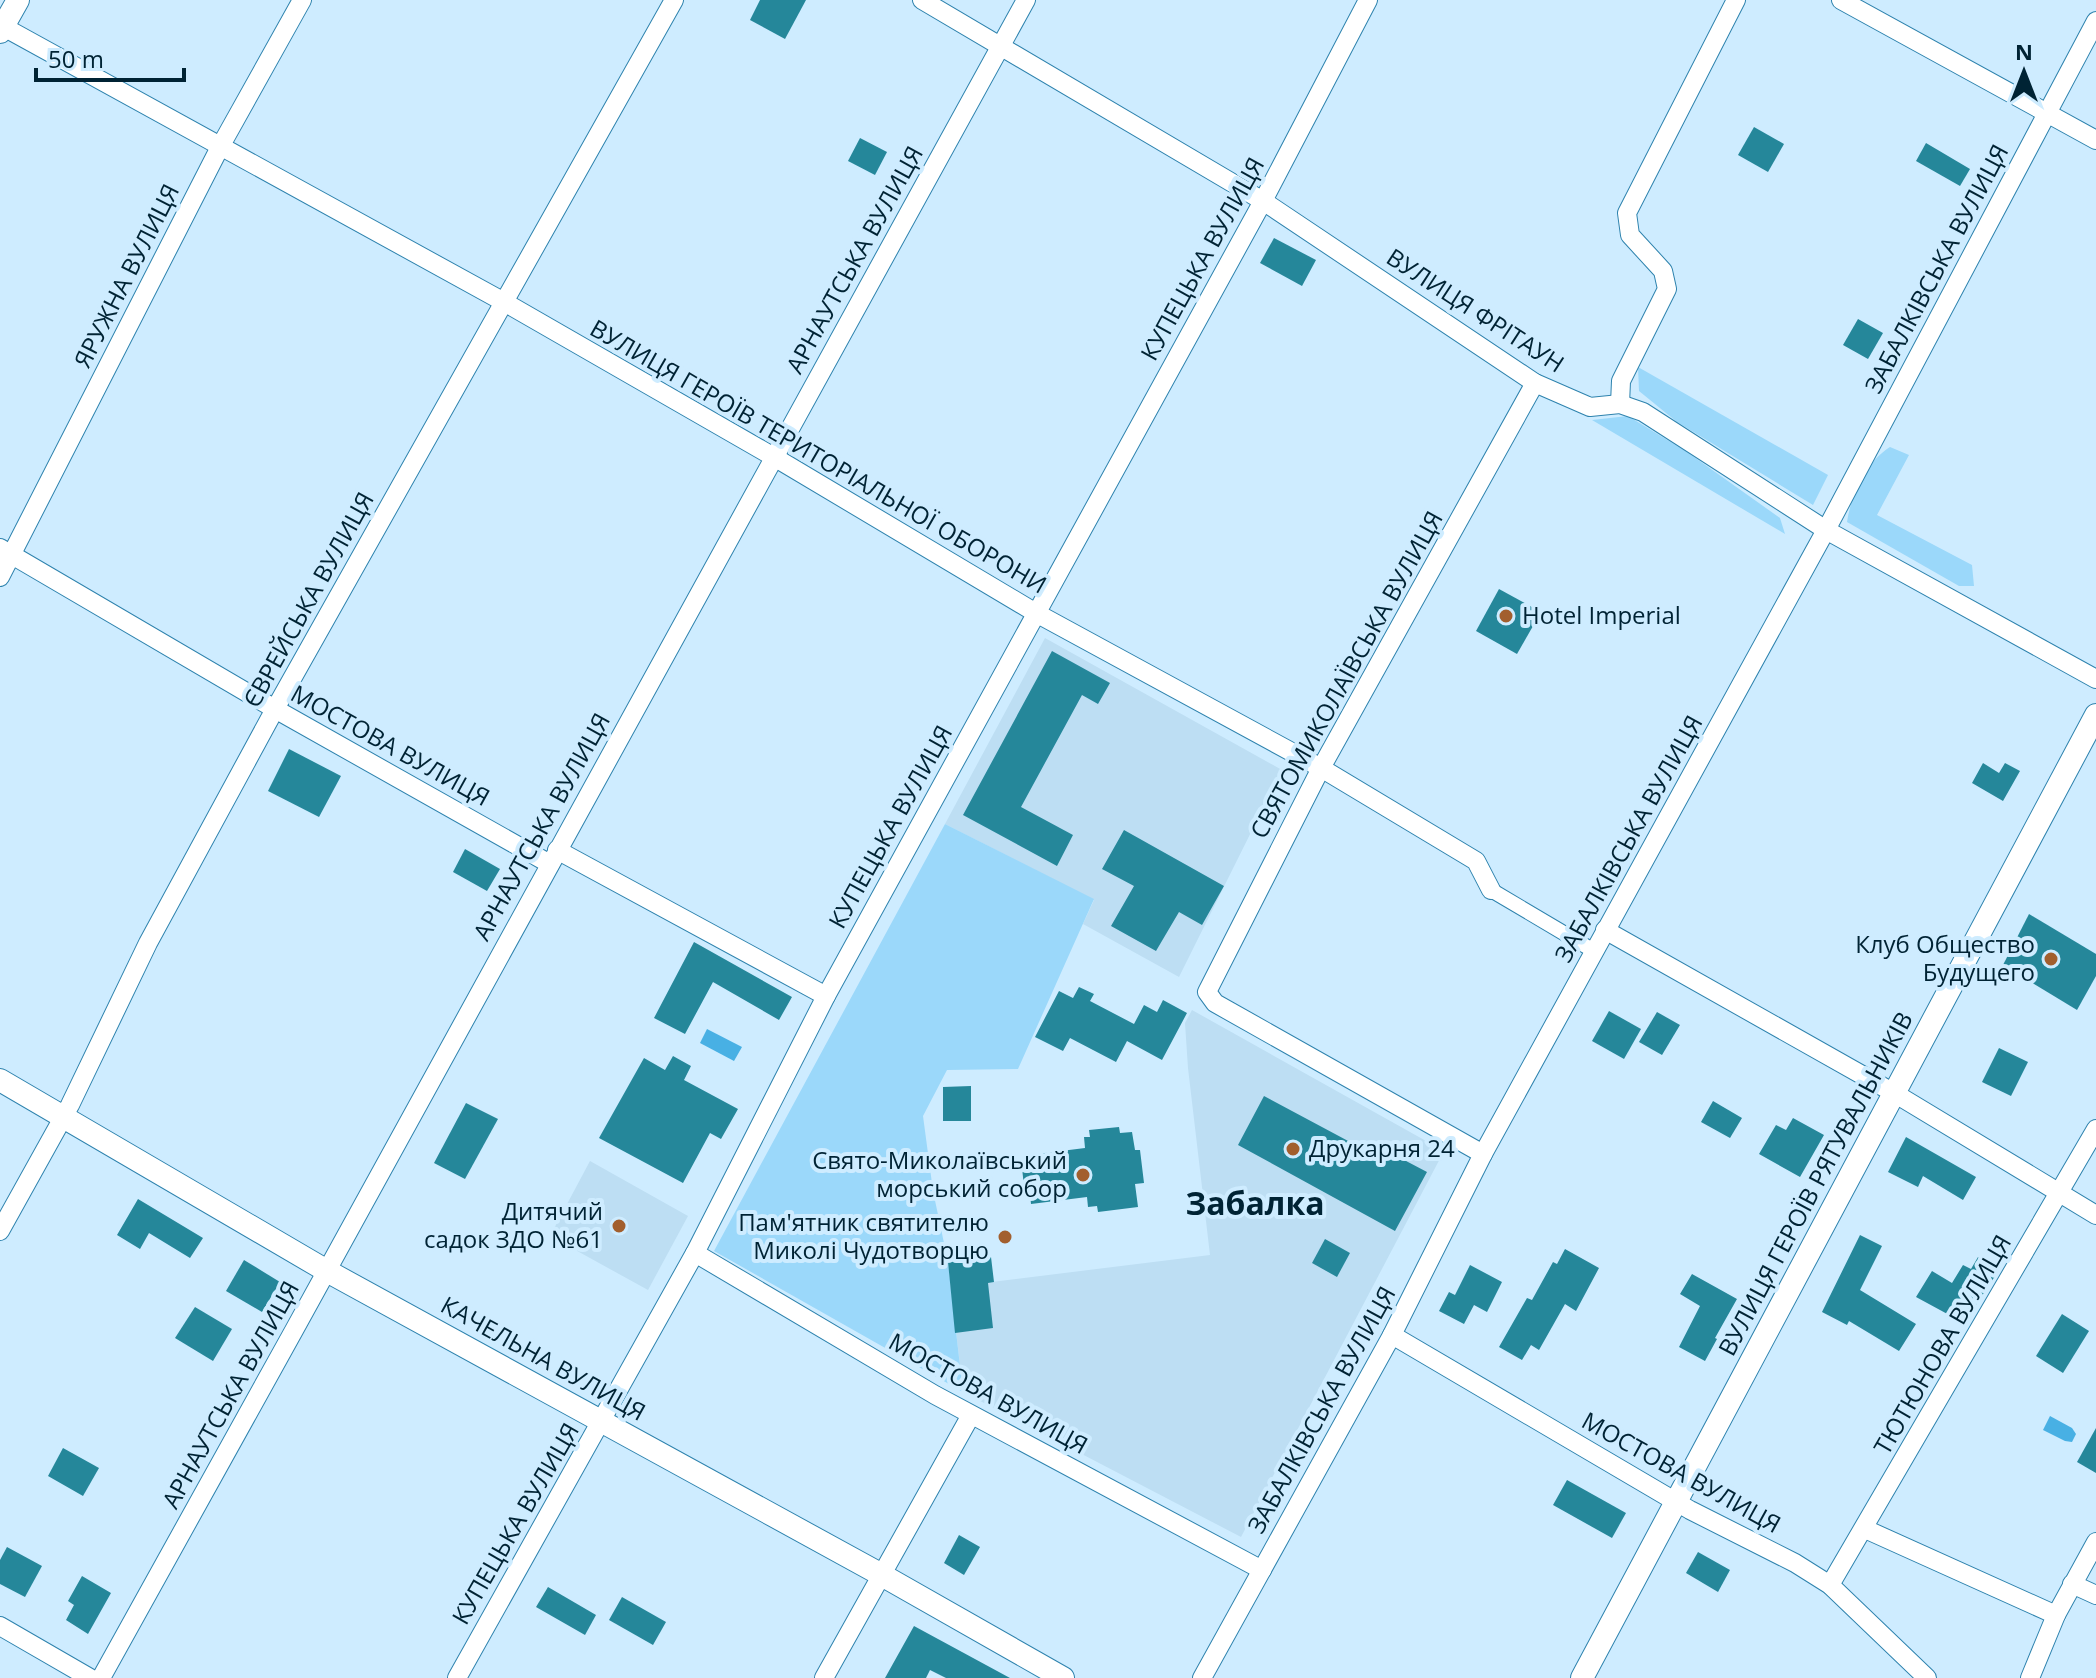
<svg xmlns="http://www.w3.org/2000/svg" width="2096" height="1678" viewBox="0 0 2096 1678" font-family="'Open Sans',sans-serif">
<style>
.built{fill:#bddef3}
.green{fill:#9bd8fa}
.water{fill:#48b0e4}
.building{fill:#25879a}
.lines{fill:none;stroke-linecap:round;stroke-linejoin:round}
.pedestrian-casing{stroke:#2e83ae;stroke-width:16}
.minor-casing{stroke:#2e83ae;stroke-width:20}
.tertiary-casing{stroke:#2e83ae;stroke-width:24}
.pedestrian{stroke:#fff;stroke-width:14}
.minor{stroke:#fff;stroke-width:18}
.tertiary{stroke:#fff;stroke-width:22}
.poi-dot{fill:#a25f2e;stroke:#ceecff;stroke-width:3}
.labels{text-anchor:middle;stroke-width:8;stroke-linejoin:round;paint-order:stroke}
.street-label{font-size:24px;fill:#002334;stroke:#ceecff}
.poi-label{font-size:24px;fill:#002334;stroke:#ceecff;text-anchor:end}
.district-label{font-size:32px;font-weight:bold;fill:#002334;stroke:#ceecff}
</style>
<rect width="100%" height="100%" fill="#ceecff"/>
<g class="built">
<polygon points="1045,638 1282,770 1179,977 1083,924 1094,900 945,824"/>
<polygon points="1192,1010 1444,1151 1241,1537 963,1392 951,1287 1210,1255 1188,1068 1185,1023"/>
<polygon points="590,1161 688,1216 648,1290 550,1236"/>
</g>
<g class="green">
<polygon points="1638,367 1828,475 1813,505 1677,422 1639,391"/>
<polygon points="1628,416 1687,452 1780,518 1785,534 1592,420"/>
<path d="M1890 447 1909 455 1877 515 1972 565 1974 586H1959L1847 522C1851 495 1866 462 1890 447Z"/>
<polygon points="945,824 1094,899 1018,1069 947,1070 923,1116 933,1191 948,1262 963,1392 714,1251"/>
</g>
<g class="water">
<polygon points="707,1029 742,1047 734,1061 700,1043"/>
<polygon points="2050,1416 2072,1428 2076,1434 2072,1442 2065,1441 2043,1430"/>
</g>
<g class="building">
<polygon points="760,0 806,0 785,39 750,20"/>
<polygon points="1754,127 1784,144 1768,172 1738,155"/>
<polygon points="860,138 887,152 875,175 848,161"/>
<polygon points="1926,143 1970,169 1960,186 1916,161"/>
<polygon points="1274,238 1316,260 1302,286 1260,263"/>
<polygon points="1858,319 1883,333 1868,359 1843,345"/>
<polygon points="1499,589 1541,612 1517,654 1476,631"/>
<polygon points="1052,651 1110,683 1098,704 1082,695 1021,807 1073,835 1057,866 963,815"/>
<polygon points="289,749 341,776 319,817 268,791"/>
<polygon points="1983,763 1999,773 2005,763 2020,771 2003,801 1972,783"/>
<polygon points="1124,830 1224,886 1202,925 1179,912 1156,951 1111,926 1134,886 1102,869"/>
<polygon points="465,849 500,869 487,891 453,872"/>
<polygon points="2029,914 2096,954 2096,976 2077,1010 2003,965"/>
<polygon points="694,942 792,997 779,1020 713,982 685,1034 654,1018"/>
<polygon points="1079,987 1094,994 1090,1001 1134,1024 1144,1005 1157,1012 1163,1000 1187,1013 1162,1060 1127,1041 1116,1062 1070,1038 1063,1051 1035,1037 1059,991 1073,998"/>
<polygon points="1609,1011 1641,1029 1624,1059 1592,1041"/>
<polygon points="1657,1012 1680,1025 1662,1055 1639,1042"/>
<polygon points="1999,1048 2028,1062 2011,1096 1982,1082"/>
<polygon points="673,1056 691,1066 684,1080 738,1109 721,1139 710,1133 683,1183 599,1138 644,1058 665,1070"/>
<polygon points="971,1086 971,1121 943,1121 943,1087"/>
<polygon points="1264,1096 1365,1150 1370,1142 1427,1172 1395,1231 1238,1145"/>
<polygon points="1713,1101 1742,1118 1730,1138 1701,1122"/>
<polygon points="466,1103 498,1119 465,1179 434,1163"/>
<polygon points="1793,1118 1824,1135 1800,1177 1759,1154 1776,1125 1786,1130"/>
<polygon points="1119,1127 1120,1133 1132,1132 1135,1150 1140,1150 1144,1183 1135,1184 1138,1207 1098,1212 1097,1206 1088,1207 1087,1197 1031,1204 1030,1194 1025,1195 1022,1168 1030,1167 1029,1155 1085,1148 1084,1137 1090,1137 1089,1130"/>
<polygon points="1906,1137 1976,1177 1963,1200 1923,1176 1918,1187 1888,1172"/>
<polygon points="138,1199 203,1238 190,1258 149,1233 140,1249 117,1235"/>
<polygon points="1860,1235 1882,1246 1860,1290 1916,1324 1899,1351 1849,1321 1847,1325 1822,1312"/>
<polygon points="1325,1239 1350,1253 1337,1277 1312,1263"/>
<polygon points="1565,1249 1599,1268 1576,1311 1565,1304 1539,1350 1531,1345 1522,1360 1499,1347 1527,1298 1532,1300 1553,1262 1557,1264"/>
<polygon points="991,1257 994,1282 988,1283 993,1328 955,1333 948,1262"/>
<polygon points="1978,1257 1999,1270 1964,1323 1916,1297 1932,1271 1952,1283 1963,1265 1971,1269"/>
<polygon points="244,1260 280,1282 262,1312 226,1291"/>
<polygon points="1470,1265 1502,1282 1487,1312 1474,1305 1464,1324 1439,1311 1449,1292 1455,1295"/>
<polygon points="1692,1274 1737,1299 1715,1338 1717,1339 1705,1361 1679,1347 1700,1306 1680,1294"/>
<polygon points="195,1307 232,1329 213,1361 175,1338"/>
<polygon points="2062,1314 2089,1331 2063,1373 2036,1356"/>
<polygon points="2096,1428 2096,1473 2077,1462"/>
<polygon points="63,1448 99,1468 83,1496 48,1476"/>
<polygon points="1567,1480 1626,1513 1612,1538 1553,1505"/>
<polygon points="959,1535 980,1547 964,1575 944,1563"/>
<polygon points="7,1547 42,1566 25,1597 0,1584 0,1560"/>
<polygon points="1698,1552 1730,1570 1718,1592 1686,1573"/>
<polygon points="82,1576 111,1593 88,1634 66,1620 74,1605 68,1601"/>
<polygon points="548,1587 596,1615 585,1635 536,1607"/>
<polygon points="622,1597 666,1622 653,1645 609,1620"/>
<polygon points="914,1626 1010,1678 946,1678 930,1670 926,1678 885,1678"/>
</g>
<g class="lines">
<defs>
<polyline id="pedestrian" points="1491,890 1594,951"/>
<g id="minor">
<polyline points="922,0 1263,201 1535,383 1590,407 1620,404 1643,412 1826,530 2096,679"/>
<polyline points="1841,0 2096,140"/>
<polyline points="0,25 504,302 774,457 1036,613 1321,768 1476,861 1491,890"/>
<polyline points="1620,404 1621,381 1667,289 1663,271 1630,235 1627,213 1736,0"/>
<polyline points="0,548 275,709 550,864"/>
<polyline points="0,577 220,147 302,0"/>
<polyline points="557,850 826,996"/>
<polyline points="1605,930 1894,1093 2096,1215"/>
<polyline points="1483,1154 1215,1003 1207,992 1321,768 1535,383"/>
<polyline points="0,1231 70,1105 148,943 275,709 674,0"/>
<polyline points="695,1253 935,1395 1262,1570"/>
<polyline points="1392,1335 1690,1510 1795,1563 1830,1585 1927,1678"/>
<polyline points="1865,1529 2056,1615"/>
<polyline points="2072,1584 2096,1595"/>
<polyline points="1830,1585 2096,1129"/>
<polyline points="0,1626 90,1678"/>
<path d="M101 1678C412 1120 718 559 1026 0"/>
<polyline points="457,1678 695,1253 826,996 1263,201 1368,0"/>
<polyline points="824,1678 971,1415"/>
<polyline points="1202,1678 1392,1335 1483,1154 1826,530 2096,21"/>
<polyline points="2030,1678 2056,1615 2096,1542"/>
</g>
<g id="tertiary">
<polyline points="0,32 18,0"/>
<polyline points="0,1080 327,1271 880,1574 1063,1678"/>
<polyline points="1582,1678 2096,715"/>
</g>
</defs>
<use href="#pedestrian" class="pedestrian-casing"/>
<use href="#minor" class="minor-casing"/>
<use href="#tertiary" class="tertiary-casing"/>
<use href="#pedestrian" class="pedestrian"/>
<use href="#minor" class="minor"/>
<use href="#tertiary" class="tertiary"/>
</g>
<g class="poi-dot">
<circle cx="1506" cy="616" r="8"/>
<circle cx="2051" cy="959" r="8"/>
<circle cx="1293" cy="1149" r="8"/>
<circle cx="1083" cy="1175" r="8"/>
<circle cx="619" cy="1226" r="8"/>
<circle cx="1005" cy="1237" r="8"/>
</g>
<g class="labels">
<g class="street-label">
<text transform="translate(1203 259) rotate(-61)" y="8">КУПЕЦЬКА ВУЛИЦЯ</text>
<text transform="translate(855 260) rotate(-61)" y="8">АРНАУТСЬКА ВУЛИЦЯ</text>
<text transform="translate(1937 269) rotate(-62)" y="8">ЗАБАЛКІВСЬКА ВУЛИЦЯ</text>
<text transform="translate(127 276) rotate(-63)" y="8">ЯРУЖНА ВУЛИЦЯ</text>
<text transform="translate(1475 311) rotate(33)" y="8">ВУЛИЦЯ ФРІТАУН</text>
<text transform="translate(818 457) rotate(30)" y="8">ВУЛИЦЯ ГЕРОЇВ ТЕРИТОРІАЛЬНОЇ ОБОРОНИ</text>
<text transform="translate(309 600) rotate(-61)" y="8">ЄВРЕЙСЬКА ВУЛИЦЯ</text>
<text transform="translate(1347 675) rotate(-61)" y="8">СВЯТОМИКОЛАЇВСЬКА ВУЛИЦЯ</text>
<text transform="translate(390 746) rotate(29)" y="8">МОСТОВА ВУЛИЦЯ</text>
<text transform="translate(542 827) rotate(-61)" y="8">АРНАУТСЬКА ВУЛИЦЯ</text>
<text transform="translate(891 827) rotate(-61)" y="8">КУПЕЦЬКА ВУЛИЦЯ</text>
<text transform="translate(1629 839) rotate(-61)" y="8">ЗАБАЛКІВСЬКА ВУЛИЦЯ</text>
<text transform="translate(1816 1184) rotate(-62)" y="8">ВУЛИЦЯ ГЕРОЇВ РЯТУВАЛЬНИКІВ</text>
<text transform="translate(1943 1345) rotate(-60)" y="8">ТЮТЮНОВА ВУЛИЦЯ</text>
<text transform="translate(543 1359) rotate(29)" y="8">КАЧЕЛЬНА ВУЛИЦЯ</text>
<text transform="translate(988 1394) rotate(29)" y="8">МОСТОВА ВУЛИЦЯ</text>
<text transform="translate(231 1395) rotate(-61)" y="8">АРНАУТСЬКА ВУЛИЦЯ</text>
<text transform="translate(1322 1410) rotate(-61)" y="8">ЗАБАЛКІВСЬКА ВУЛИЦЯ</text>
<text transform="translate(1681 1473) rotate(29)" y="8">МОСТОВА ВУЛИЦЯ</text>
<text transform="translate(516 1524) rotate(-60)" y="8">КУПЕЦЬКА ВУЛИЦЯ</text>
</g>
<g class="poi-label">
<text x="1522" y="624" text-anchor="start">Hotel Imperial</text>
<text x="2035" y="953">Клуб Общество<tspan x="2035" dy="28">Будущего</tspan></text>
<text x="1309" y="1157" text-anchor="start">Друкарня 24</text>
<text x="1067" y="1169">Свято-Миколаївський<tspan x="1067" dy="28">морський собор</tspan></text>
<text x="603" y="1220">Дитячий<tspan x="603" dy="28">садок ЗДО №61</tspan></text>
<text x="989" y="1231">Пам'ятник святителю<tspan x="989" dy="28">Миколі Чудотворцю</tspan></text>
</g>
<g class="district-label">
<text x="1255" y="1215">Забалка</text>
</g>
</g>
<g transform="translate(2024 72)" stroke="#ceecff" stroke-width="6" paint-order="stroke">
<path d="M0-6L14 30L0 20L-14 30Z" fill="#002334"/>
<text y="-12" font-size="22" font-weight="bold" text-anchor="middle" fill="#002334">N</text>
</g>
<path d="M36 68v12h148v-12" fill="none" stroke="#002334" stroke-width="4"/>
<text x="48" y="68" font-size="24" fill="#002334" stroke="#ceecff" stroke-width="6" paint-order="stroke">50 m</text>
</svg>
